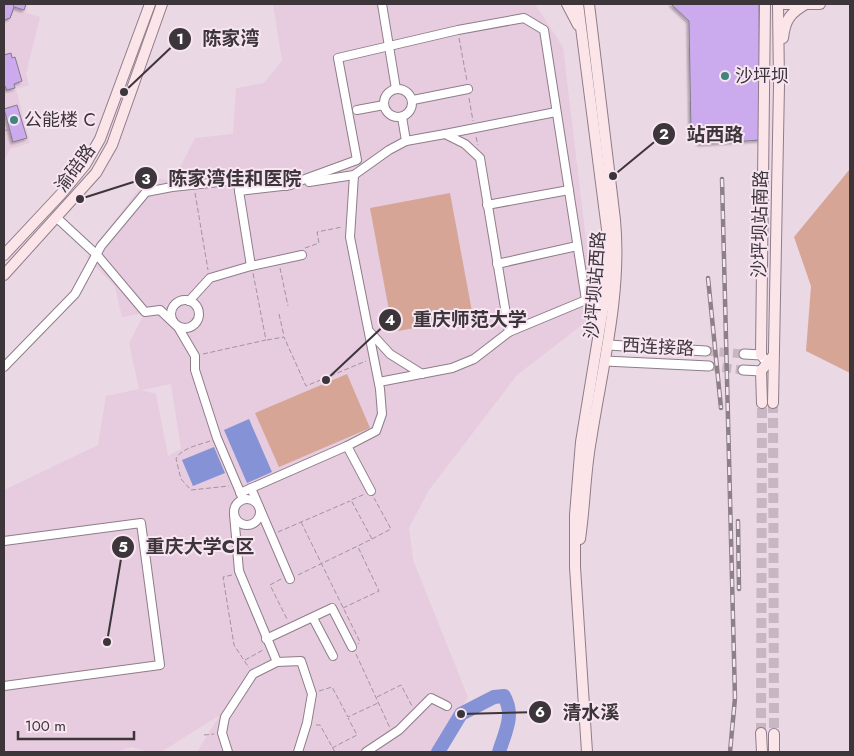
<svg xmlns="http://www.w3.org/2000/svg" width="854" height="756" viewBox="0 0 854 756" font-family="Jost,'Noto Sans SC',sans-serif">
<style>
.built{fill:#e6ccde;fill-rule:evenodd}
.green{fill:#d6a595}
.water{fill:#8592d5}
.lines{fill:none;stroke-linecap:round;stroke-linejoin:round}
.river{stroke:#8592d5;stroke-width:14}
.building{fill:#cbaaee;stroke:#837b8c;filter:url(#shadow)}
.tertiary-tunnel{stroke:#c8b7c3;stroke-width:9;stroke-dasharray:9 4.5;stroke-linecap:butt}
.secondary-tunnel{stroke:#c8b7c3;stroke-width:10;stroke-dasharray:10 5;stroke-linecap:butt}
.minor-casing{stroke:#8e7d89;stroke-width:10}
.tertiary-casing{stroke:#8e7d89;stroke-width:11}
.secondary-casing{stroke:#8e7d89;stroke-width:12}
.path{stroke:#a1939d;stroke-width:1;stroke-dasharray:5 2.5;stroke-linecap:butt}
.minor{stroke:#fff;stroke-width:8}
.tertiary{stroke:#fff;stroke-width:9}
.secondary{stroke:#fce5e9;stroke-width:10}
.rail-casing{stroke:#8d8189;stroke-width:4.5}
.rail{stroke:#f8e5f2;stroke-width:2.5;stroke-dasharray:8;stroke-linecap:butt}
.poi-dot{fill:#41867c;stroke:#f8e5f2;stroke-width:2}
.labels{text-anchor:middle;stroke-width:4;stroke-linejoin:round;paint-order:stroke}
.poi-label{font-size:18px;fill:#3c353a;stroke:#f8e5f2;text-anchor:start}
.street-label{font-size:18px;fill:#3c353a;stroke:#f8e5f2}
.leader{fill:none;stroke:#3c353a;stroke-width:2}
.callout-dot{fill:#3c353a;stroke:#f8e5f2;stroke-width:2}
.mark-label{font-size:15px;text-anchor:middle;font-weight:bold;fill:#fff}
.callout-label{font-size:19px;text-anchor:middle;font-weight:bold;fill:#3c353a;stroke:#f8e5f2;stroke-width:4;stroke-linejoin:round;paint-order:stroke}
</style>
<defs>
<filter id="shadow"><feDropShadow dx="-2" dy="2" stdDeviation="1" flood-color="#0004"/></filter>
</defs>
<rect width="100%" height="100%" fill="#ebd8e5"/>
<g class="built">
<polygon points="4,4 28,4 26,13 40,17 26,74 29,85 16,89 30,143 10,149 4,160"/>
<path d="M273 4H535L563 47 595 315 517 375 429 490 409 528 413 560 468 697 434 752H197L220 715 161 752H149L131 747 117 752H4V490L98 445 106 396 139 389 129 343 145 313 122 317 115 287 87 257 148 177 173 181 195 138 233 134 236 88 264 83 282 61ZM171 384 181 449 168 456 156 394 141 390Z"/>
</g>
<g class="green">
<polygon points="850,169 850,373 806,351 811,286 794,237"/>
<polygon points="450,193 473,317 393,332 370,208"/>
<polygon points="347,374 370,428 279,467 255,413"/>
</g>
<g class="water">
<polygon points="249,419 272,472 247,483 224,430"/>
<polygon points="214,447 225,473 193,486 182,460"/>
</g>
<g class="lines">
<path class="river" d="M438 752 461 714 494 697 504 696C515 716 505 732 499 752"/>
</g>
<g class="building">
<polygon points="4,4 26,4 24,10 14,7 10,18 4,20"/>
<polygon points="4,4 13,4 14,7 10,18 4,20"/>
<polygon points="671,4 759,4 760,140 700,144 691,132 689,21"/>
<polygon points="11,53 12,58 15,57 22,81 14,84 15,88 7,90 5,86 4,86 4,55"/>
<polygon points="17,105 27,138 13,142 4,109"/>
</g>
<g class="lines">
<g class="tertiary-tunnel">
<polyline points="706,351 744,354"/>
<polyline points="709,366 743,370"/>
</g>
<g class="secondary-tunnel">
<polyline points="773,403 774,734"/>
<polyline points="761,733 762,403"/>
</g>
<defs>
<g id="minor">
<polyline points="382,4 396,89"/>
<circle cx="398" cy="103" r="14"/>
<polyline points="413,100 468,89"/>
<polyline points="357,110 384,105"/>
<polyline points="445,134 556,112"/>
<polyline points="309,182 354,175"/>
<polyline points="286,186 357,160 338,58 458,30 524,18 544,30 586,300 509,332"/>
<polyline points="487,205 569,190"/>
<polyline points="57,218 97,255 145,312 160,310 178,327 195,356 195,370 217,438 243,499"/>
<polyline points="497,264 577,246"/>
<polyline points="251,266 239,191 291,185"/>
<polyline points="586,300 604,309"/>
<circle cx="185" cy="314" r="14"/>
<polyline points="189,301 210,278 251,266 302,255"/>
<polyline points="370,332 390,354 422,374"/>
<polyline points="4,367 75,294 101,246 146,192 172,187 238,180 239,191"/>
<polyline points="379,382 452,368 474,359 509,332 480,158 465,144 445,134 406,141"/>
<polyline points="347,446 371,491"/>
<polyline points="251,488 290,579"/>
<polyline points="240,493 347,446 376,431 382,414 380,389 350,237 354,175 389,150 406,141 402,117"/>
<circle cx="247" cy="512" r="13"/>
<polyline points="4,541 141,523 160,665 4,686"/>
<polyline points="313,618 333,656"/>
<polyline points="266,639 332,608 352,647"/>
<polyline points="277,662 301,661 312,694 307,723 298,752"/>
<polyline points="228,752 222,733 225,717 253,674 277,662 239,571 234,514"/>
<polyline points="366,752 399,730 431,698 447,706"/>
</g>
<g id="tertiary">
<polyline points="608,345 706,351"/>
<polyline points="744,354 761,355 764,359"/>
<polyline points="605,361 709,366"/>
<polyline points="743,370 761,371"/>
</g>
<g id="secondary">
<polyline points="567,4 578,25"/>
<polyline points="578,4 608,237 606,290 581,442 575,515 575,567 587,752"/>
<polyline points="784,4 820,4"/>
<path d="M783 38C785 20 790 13 806 4"/>
<polyline points="4,255 61,194 85,165 100,139 150,4"/>
<polyline points="4,275 96,173 112,145 162,4"/>
<polyline points="761,355 765,4"/>
<polyline points="762,403 761,371 773,356"/>
<polyline points="773,403 779,85 778,4"/>
<path d="M580 539C585 506 585 472 591 440 602 368 622 294 615 220L589 4"/>
<polyline points="761,733 762,752"/>
<polyline points="774,734 774,752"/>
</g>
</defs>
<use href="#minor" class="minor-casing"/>
<use href="#tertiary" class="tertiary-casing"/>
<use href="#secondary" class="secondary-casing"/>
<g class="path">
<polyline points="459,38 467,81"/>
<polyline points="469,98 473,121"/>
<polyline points="4,131 9,129"/>
<polyline points="476,137 478,145"/>
<polyline points="195,193 208,270"/>
<polyline points="305,248 319,243 317,232 342,227"/>
<polyline points="280,268 288,306"/>
<polyline points="279,314 284,336"/>
<polyline points="267,340 284,337 306,386 366,361"/>
<polyline points="203,354 266,340 253,273"/>
<path d="M210 441C199 445 181 448 176 459L181 479 191 490 229 486"/>
<polyline points="301,522 360,642 358,644"/>
<polyline points="278,532 350,501"/>
<polyline points="372,539 391,529 374,498"/>
<polyline points="232,575 223,577 234,645 249,668"/>
<polyline points="298,575 372,539 351,500 365,494"/>
<polyline points="281,579 270,585 287,619"/>
<polyline points="343,608 379,591 358,547"/>
<polyline points="356,654 390,728"/>
<polyline points="245,660 263,650"/>
<polyline points="319,691 332,687 348,717 378,703"/>
<polyline points="377,697 401,685 412,706"/>
<polyline points="316,725 320,725 335,752"/>
<polyline points="204,735 214,734"/>
<polyline points="332,748 357,735 348,718"/>
</g>
<use href="#minor" class="minor"/>
<use href="#tertiary" class="tertiary"/>
<use href="#secondary" class="secondary"/>
<defs>
<g id="rail">
<polyline points="722,179 735,698 730,752"/>
<polyline points="708,278 721,408"/>
<polyline points="738,521 739,589"/>
</g>
</defs>
<use href="#rail" class="rail-casing"/>
<use href="#rail" class="rail"/>
</g>
<g class="poi-dot">
<circle cx="725" cy="76" r="5"/>
<circle cx="14" cy="120" r="5"/>
</g>
<g class="labels">
<g class="poi-label">
<text x="735" y="82">沙坪坝</text>
<text x="24" y="126">公能楼 C</text>
</g>
<g class="street-label">
<text transform="translate(75 168) rotate(-54)" y="6">渝碚路</text>
<text transform="translate(760 224) rotate(-89)" y="6">沙坪坝站南路</text>
<text transform="translate(595 285) rotate(-86)" y="6">沙坪坝站西路</text>
<text transform="translate(658 347) rotate(3)" y="6">西连接路</text>
</g>
</g>
<path class="leader" d="M124 92L180 39M613 176L664 134M80 199L146 178M326 380L390 320M107 642L123 547M461 714L540 712"/>
<g class="callout-dot">
<circle cx="124" cy="92" r="5"/>
<circle cx="613" cy="176" r="5"/>
<circle cx="80" cy="199" r="5"/>
<circle cx="326" cy="380" r="5"/>
<circle cx="107" cy="642" r="5"/>
<circle cx="461" cy="714" r="5"/>
<circle cx="180" cy="39" r="12"/>
<circle cx="664" cy="134" r="12"/>
<circle cx="146" cy="178" r="12"/>
<circle cx="390" cy="320" r="12"/>
<circle cx="123" cy="547" r="12"/>
<circle cx="540" cy="712" r="12"/>
</g>
<g class="mark-label">
<text x="180" y="44">1</text>
<text x="664" y="139">2</text>
<text x="146" y="184">3</text>
<text x="390" y="325">4</text>
<text x="123" y="552">5</text>
<text x="540" y="717">6</text>
</g>
<g class="callout-label">
<text x="231" y="45">陈家湾</text>
<text x="715" y="141">站西路</text>
<text x="235" y="185">陈家湾佳和医院</text>
<text x="470" y="326">重庆师范大学</text>
<text x="200" y="553">重庆大学C区</text>
<text x="591" y="719">清水溪</text>
</g>
<rect width="854" height="756" fill="none" stroke="#3c353a" stroke-width="10"/>
<path d="M18 731v8h116v-8" fill="none" stroke="#3c353a" stroke-width="2.5"/>
<text x="25" y="731" font-size="15" fill="#3c353a" stroke="#f8e5f2" stroke-width="4" paint-order="stroke">100 m</text>
</svg>
